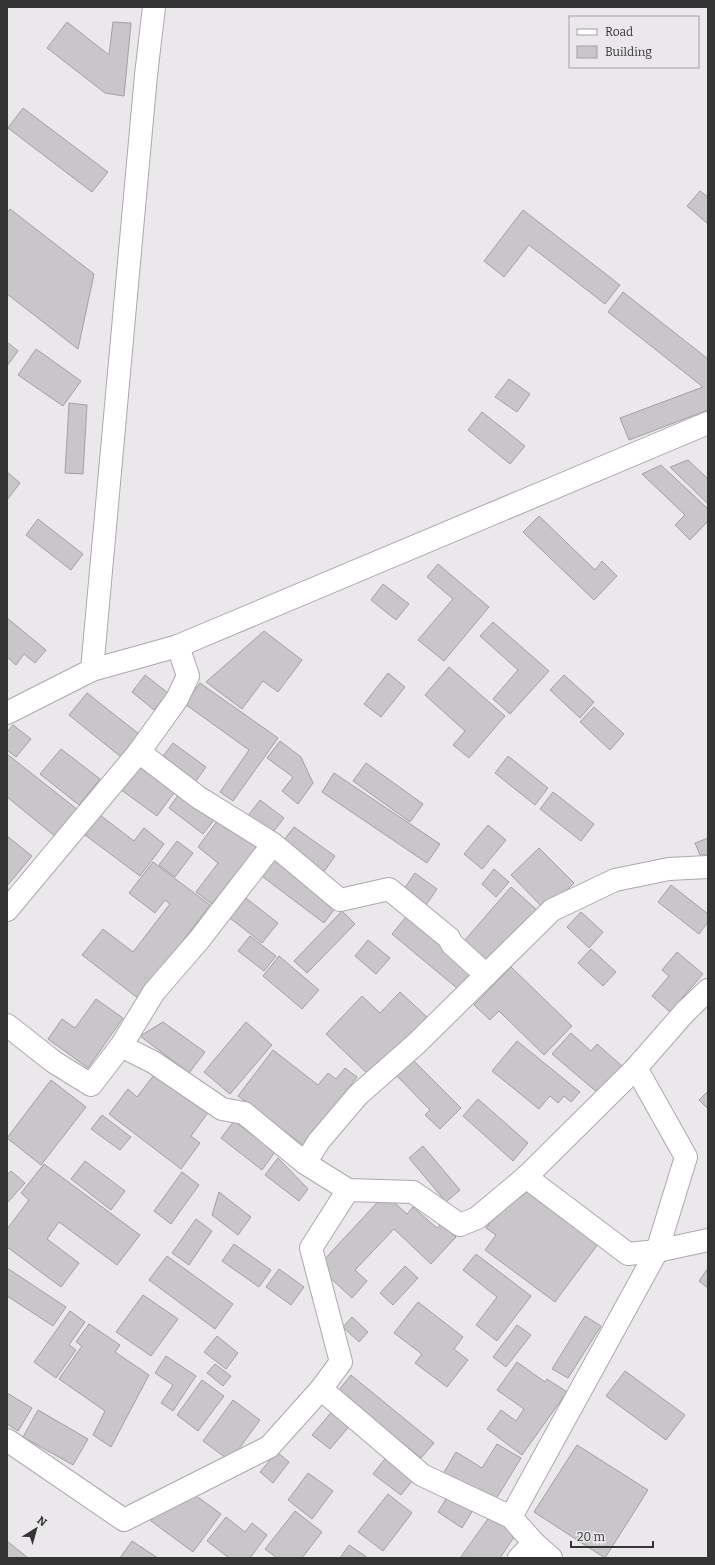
<svg xmlns="http://www.w3.org/2000/svg" width="715" height="1565" viewBox="0 0 715 1565" font-family="Bitter,serif">
<style>
.building{fill:#c8c6c9;stroke:#a2a0a2}
.lines{fill:none;stroke-linecap:round;stroke-linejoin:round}
.minor-casing{stroke:#aca9ac;stroke-width:24}
.tertiary-casing{stroke:#aca9ac;stroke-width:24}
.minor{stroke:#fff;stroke-width:22}
.tertiary{stroke:#fff;stroke-width:22}
</style>
<rect width="100%" height="100%" fill="#eae8ea"/>
<g class="building">
<polygon points="67,22 109,55 113,22 131,23 124,96 105,93 47,48"/>
<polygon points="23,108 108,172 92,192 8,128"/>
<polygon points="700,191 708,197 708,224 687,206"/>
<polygon points="10,209 94,274 78,349 7,294 7,213"/>
<polygon points="523,210 620,285 605,304 529,245 504,277 484,261"/>
<polygon points="623,292 708,359 708,410 629,440 620,418 703,387 608,312"/>
<polygon points="7,342 18,351 7,366"/>
<polygon points="36,349 81,381 63,406 18,375"/>
<polygon points="509,379 530,394 517,412 495,397"/>
<polygon points="69,403 87,405 83,474 65,473"/>
<polygon points="482,412 525,446 510,464 468,430"/>
<polygon points="688,460 708,479 708,504 670,467"/>
<polygon points="661,465 708,509 708,521 690,540 675,525 685,515 642,474"/>
<polygon points="7,472 20,483 7,500"/>
<polygon points="539,516 595,570 602,561 617,576 594,600 523,532"/>
<polygon points="38,519 83,554 71,570 26,535"/>
<polygon points="438,564 489,607 444,661 418,640 453,599 427,577"/>
<polygon points="383,584 409,604 396,620 371,600"/>
<polygon points="7,618 46,650 35,663 24,654 16,665 7,657"/>
<polygon points="493,622 549,671 510,714 493,699 518,670 480,636"/>
<polygon points="264,631 302,660 278,692 263,681 242,709 206,682"/>
<polygon points="449,667 505,716 469,758 453,745 465,731 425,695"/>
<polygon points="388,673 405,687 381,717 364,704"/>
<polygon points="145,675 168,693 154,710 132,692"/>
<polygon points="564,675 594,702 580,718 550,690"/>
<polygon points="200,683 278,738 233,801 220,792 249,750 185,704"/>
<polygon points="87,693 139,734 121,757 69,715"/>
<polygon points="594,707 624,734 610,750 580,722"/>
<polygon points="13,725 31,739 16,757 7,750 7,732"/>
<polygon points="280,741 301,757 313,783 298,804 282,791 293,777 267,758"/>
<polygon points="173,743 206,767 196,781 163,756"/>
<polygon points="61,749 100,779 79,805 40,774"/>
<polygon points="7,754 78,810 56,837 7,797"/>
<polygon points="508,756 548,788 535,805 495,773"/>
<polygon points="142,759 179,786 157,816 120,789"/>
<polygon points="366,763 423,804 410,822 353,781"/>
<polygon points="334,773 440,844 427,863 322,792"/>
<polygon points="183,788 218,815 203,834 169,808"/>
<polygon points="553,792 594,824 581,841 540,809"/>
<polygon points="260,800 284,818 271,835 247,817"/>
<polygon points="100,815 134,841 144,828 164,844 140,876 85,835"/>
<polygon points="221,816 258,845 212,904 196,892 218,863 198,847"/>
<polygon points="488,825 506,840 482,869 464,854"/>
<polygon points="294,827 335,856 323,873 281,844"/>
<polygon points="7,836 32,856 7,886"/>
<polygon points="708,838 708,855 700,855 695,843"/>
<polygon points="177,841 193,853 175,877 159,865"/>
<polygon points="539,848 574,883 546,911 511,875"/>
<polygon points="271,851 339,903 324,923 255,871"/>
<polygon points="153,862 210,905 139,999 82,955 103,929 133,952 170,904 165,900 155,913 129,893"/>
<polygon points="494,869 509,882 496,897 482,884"/>
<polygon points="415,873 437,889 426,905 404,889"/>
<polygon points="671,885 708,914 708,922 699,934 658,902"/>
<polygon points="511,887 537,910 490,963 464,941"/>
<polygon points="242,895 278,923 262,943 226,915"/>
<polygon points="342,911 355,924 307,973 294,961"/>
<polygon points="581,912 603,932 589,948 567,927"/>
<polygon points="409,913 475,968 458,989 392,934"/>
<polygon points="250,936 276,956 264,971 238,951"/>
<polygon points="368,940 390,958 376,974 355,956"/>
<polygon points="591,949 616,972 603,986 578,963"/>
<polygon points="677,952 703,974 670,1012 652,996 669,976 662,970"/>
<polygon points="279,956 319,990 302,1009 263,976"/>
<polygon points="511,967 572,1026 544,1055 499,1011 490,1020 474,1005"/>
<polygon points="400,992 427,1017 371,1077 326,1034 362,996 380,1013"/>
<polygon points="96,999 123,1018 88,1068 48,1039 62,1019 75,1028"/>
<polygon points="163,1022 205,1052 189,1073 140,1036"/>
<polygon points="246,1022 272,1045 230,1094 204,1072"/>
<polygon points="571,1033 591,1051 597,1044 622,1066 598,1093 552,1054"/>
<polygon points="517,1041 580,1092 571,1102 564,1096 558,1103 550,1096 539,1109 492,1071"/>
<polygon points="273,1050 318,1085 328,1073 336,1079 345,1068 357,1077 304,1146 238,1096"/>
<polygon points="413,1060 461,1108 440,1129 425,1115 430,1110 397,1076"/>
<polygon points="157,1071 210,1110 191,1136 200,1143 181,1169 109,1114 128,1089 137,1097"/>
<polygon points="51,1080 86,1107 41,1165 7,1138"/>
<polygon points="708,1091 708,1109 699,1100"/>
<polygon points="478,1099 528,1143 513,1161 463,1116"/>
<polygon points="102,1115 131,1137 120,1150 91,1129"/>
<polygon points="234,1121 275,1152 262,1170 221,1138"/>
<polygon points="423,1146 460,1190 446,1202 409,1158"/>
<polygon points="278,1158 308,1189 299,1201 265,1175"/>
<polygon points="85,1161 125,1191 111,1210 71,1179"/>
<polygon points="44,1164 140,1235 117,1265 59,1222 47,1239 79,1263 61,1287 7,1247 7,1229 29,1200 21,1193"/>
<polygon points="11,1171 25,1183 7,1203 7,1175"/>
<polygon points="182,1172 199,1185 171,1224 154,1211"/>
<polygon points="522,1181 601,1240 555,1302 485,1250 496,1235 486,1228"/>
<polygon points="219,1192 251,1217 238,1235 212,1215"/>
<polygon points="385,1194 407,1214 413,1207 437,1228 441,1224 456,1237 431,1264 394,1229 355,1270 367,1281 352,1298 327,1275 323,1261"/>
<polygon points="196,1219 212,1231 189,1265 172,1253"/>
<polygon points="234,1244 271,1270 259,1287 222,1261"/>
<polygon points="476,1254 531,1296 497,1341 476,1325 497,1297 463,1270"/>
<polygon points="167,1256 233,1304 215,1329 149,1280"/>
<polygon points="405,1266 418,1278 393,1305 380,1293"/>
<polygon points="7,1268 66,1307 53,1326 7,1296"/>
<polygon points="708,1268 708,1288 699,1281"/>
<polygon points="279,1269 304,1287 291,1305 266,1287"/>
<polygon points="143,1295 178,1319 151,1356 116,1332"/>
<polygon points="418,1302 463,1337 454,1349 468,1360 447,1387 415,1363 422,1354 394,1333"/>
<polygon points="70,1311 85,1322 69,1345 76,1350 56,1378 34,1362"/>
<polygon points="585,1316 601,1326 568,1378 552,1369"/>
<polygon points="352,1317 368,1332 359,1342 343,1327"/>
<polygon points="89,1324 120,1345 115,1352 149,1375 111,1447 93,1435 105,1411 59,1379 82,1346 76,1342"/>
<polygon points="517,1325 531,1335 506,1367 493,1357"/>
<polygon points="217,1336 238,1353 226,1369 204,1352"/>
<polygon points="166,1356 196,1376 173,1411 161,1403 173,1385 155,1373"/>
<polygon points="517,1362 545,1382 547,1379 567,1392 522,1455 487,1429 501,1410 516,1421 524,1409 497,1390"/>
<polygon points="215,1364 231,1376 223,1386 207,1373"/>
<polygon points="625,1371 685,1415 666,1440 606,1396"/>
<polygon points="351,1375 434,1443 421,1458 338,1391"/>
<polygon points="202,1380 224,1396 198,1431 177,1415"/>
<polygon points="7,1393 32,1408 18,1431 7,1424"/>
<polygon points="233,1400 260,1420 230,1461 203,1441"/>
<polygon points="335,1408 352,1423 330,1449 312,1435"/>
<polygon points="38,1410 88,1439 73,1465 23,1437"/>
<polygon points="497,1444 521,1458 493,1504 443,1474 456,1452 482,1468"/>
<polygon points="577,1445 648,1490 605,1558 534,1512"/>
<polygon points="277,1452 289,1462 273,1483 260,1472"/>
<polygon points="388,1455 416,1476 401,1495 373,1474"/>
<polygon points="308,1473 333,1491 312,1519 288,1500"/>
<polygon points="388,1494 412,1513 383,1551 358,1532"/>
<polygon points="449,1494 473,1510 462,1528 438,1512"/>
<polygon points="195,1495 221,1514 193,1552 151,1521 155,1515"/>
<polygon points="295,1511 322,1532 302,1558 277,1558 265,1549"/>
<polygon points="490,1516 516,1534 500,1558 460,1558"/>
<polygon points="226,1517 245,1532 252,1523 267,1535 250,1558 229,1558 207,1541"/>
<polygon points="7,1541 28,1558 7,1558"/>
<polygon points="132,1541 158,1558 120,1558"/>
<polygon points="349,1545 368,1558 340,1558"/>
</g>
<g class="lines">
<defs>
<g id="minor">
<polyline points="92,670 146,75 154,7"/>
<polyline points="139,752 198,797 273,844 340,900 389,889 449,938 452,944 486,975"/>
<polyline points="7,910 139,752 177,699 188,676 178,646"/>
<polyline points="7,1025 54,1062 91,1085 121,1046 153,1062 222,1109 244,1113 305,1163 348,1190 413,1192 460,1225 477,1218 526,1177 636,1068 685,1012 708,990"/>
<polyline points="121,1046 154,992 199,940 273,844"/>
<polyline points="305,1163 319,1141 358,1095 416,1044 552,910 615,880 669,869 708,867"/>
<polyline points="526,1177 628,1254 657,1251 708,1240"/>
<polyline points="321,1389 422,1475 511,1517 534,1543 551,1558"/>
<polyline points="7,1440 124,1520 269,1447 321,1389 341,1362 311,1248 348,1190"/>
<polyline points="511,1517 657,1251 686,1157 636,1068"/>
<polyline points="519,1558 534,1543"/>
</g>
<polyline id="tertiary" points="7,713 92,670 178,646 708,423"/>
</defs>
<use href="#minor" class="minor-casing"/>
<use href="#tertiary" class="tertiary-casing"/>
<use href="#minor" class="minor"/>
<use href="#tertiary" class="tertiary"/>
</g>
<rect width="715" height="1565" fill="none" stroke="#343434" stroke-width="16"/>
<rect x="569" y="16" width="130" height="52" fill="#eae8ea" stroke="#a1a0a1"/>
<rect x="577" y="29" width="20" height="6" fill="#ffffff" stroke="#a1a0a1"/>
<text x="605" y="36" font-size="12" fill="#343434">Road</text>
<rect x="577" y="46" width="20" height="12" fill="#c8c6c9" stroke="#a1a0a1"/>
<text x="605" y="56" font-size="12" fill="#343434">Building</text>
<g transform="translate(36 1529) rotate(37)" stroke="#eae8ea" stroke-width="3" paint-order="stroke">
<path d="M0-3L7 15L0 10L-7 15Z" fill="#343434"/>
<text y="-6" font-size="11" font-weight="bold" text-anchor="middle" fill="#343434">N</text>
</g>
<path d="M571 1541v6h82v-6" fill="none" stroke="#343434" stroke-width="2"/>
<text x="577" y="1541" font-size="12" fill="#343434" stroke="#eae8ea" stroke-width="3" paint-order="stroke">20 m</text>
</svg>
